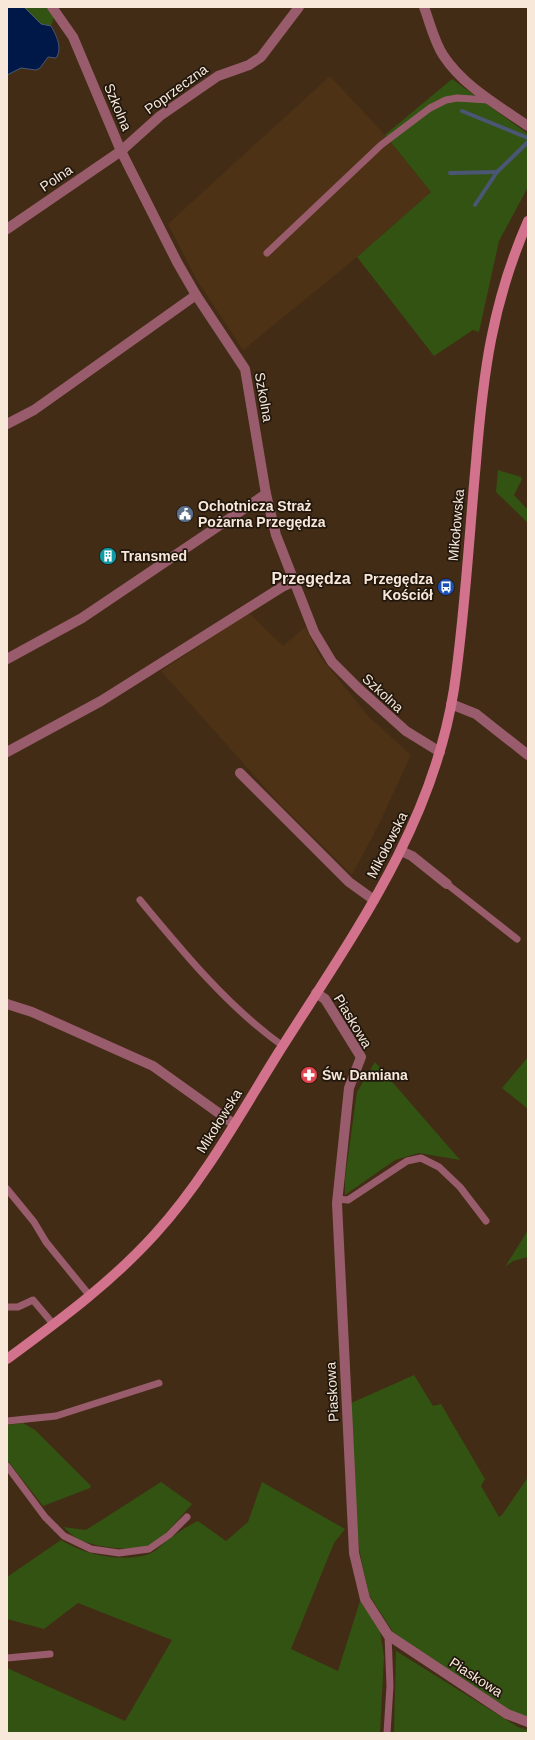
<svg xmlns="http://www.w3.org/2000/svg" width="535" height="1740" viewBox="0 0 535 1740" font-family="Helvetica,sans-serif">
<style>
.built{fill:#4e3215}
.green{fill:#325312}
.water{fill:#001848;stroke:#4a5674}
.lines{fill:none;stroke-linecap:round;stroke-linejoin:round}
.stream{stroke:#4a5674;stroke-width:4}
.lane{stroke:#995c6c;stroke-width:7}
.street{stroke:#995c6c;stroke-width:10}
.secondary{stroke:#d2728d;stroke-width:10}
.labels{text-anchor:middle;stroke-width:3.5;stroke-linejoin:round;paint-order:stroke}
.street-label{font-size:14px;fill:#f7e8da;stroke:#22170d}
.poi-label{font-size:14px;font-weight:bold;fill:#f7e8da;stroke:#22170d;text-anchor:start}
.quarter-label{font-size:16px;font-weight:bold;fill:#f7e8da;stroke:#22170d}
</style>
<rect width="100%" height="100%" fill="#432c15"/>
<g class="built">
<polygon points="330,76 385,135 431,192 357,257 243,350 197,280 168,224"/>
<polygon points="249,613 283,646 305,627 319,655 368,716 411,755 380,822 352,875 279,803 161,671"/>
</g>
<g class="green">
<polygon points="24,7 46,7 54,17 51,26 41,24"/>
<polygon points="452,79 528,134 528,187 499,241 479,332 473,330 434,356 357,257 431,192 385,135"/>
<polygon points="498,470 521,477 522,479 514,495 528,510 528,523 496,492"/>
<polygon points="528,1057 528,1109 502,1088"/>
<polygon points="375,1062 460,1160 419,1153 395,1160 345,1195 345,1178 357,1092"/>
<polygon points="528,1230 528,1257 513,1261 505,1267"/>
<polygon points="414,1375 433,1406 441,1404 485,1479 481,1486 499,1517 502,1515 528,1477 528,1718 505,1709 429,1659 393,1632 369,1595 359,1549 349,1404"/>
<polygon points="23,1423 35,1430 91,1486 90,1488 43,1506 7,1460 7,1425"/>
<path d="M161 1482 192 1504C180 1517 163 1540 147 1546 129 1552 87 1547 72 1535 69 1533 66 1529 63 1527L86 1530Z"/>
<path d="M262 1482 345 1529 334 1543 291 1649 338 1671 360 1601 380 1630 384 1657 380 1733H7V1668L125 1721 172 1640 78 1603 44 1629 7 1619V1577L61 1540C84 1555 123 1563 149 1554 155 1552 160 1546 164 1543 175 1535 185 1527 198 1521L226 1541 248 1522Z"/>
<polygon points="396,1651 518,1727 528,1730 528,1733 394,1733"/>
</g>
<path class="water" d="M7 7H24L41 24 51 26C56 35 63 48 56 58L48 57 40 68 36 70 21 68 7 75Z"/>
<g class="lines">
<g class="stream">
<polyline points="462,111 528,138"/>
<polyline points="450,173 497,172"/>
<polyline points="475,205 497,172 528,142"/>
</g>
<g class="lane">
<polyline points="267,253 381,145 430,108 446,100 457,98 488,100"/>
<polyline points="447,884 517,939"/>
<path d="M140 900C183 952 228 1007 283 1046"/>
<polyline points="7,1189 34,1222 46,1242 90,1296"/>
<polyline points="337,1199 348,1200 407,1161 421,1158 439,1167 460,1187 486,1221"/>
<polyline points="7,1307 18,1307 33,1300 54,1325"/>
<polyline points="7,1421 56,1416 159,1383"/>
<polyline points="7,1466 45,1517 64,1536 91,1549 119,1553 149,1549 169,1535 187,1517"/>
<polyline points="7,1658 50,1654"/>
<polyline points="387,1733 390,1686 388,1635"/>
</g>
<g class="street">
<polyline points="52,7 73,37 121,151 177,262 196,295 245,369 266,494 276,535 314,632 332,662 359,689 406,731 440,752"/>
<path d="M424 7C430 23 434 41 443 55 463 86 499 106 528 126"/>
<polyline points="7,229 121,151 160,116 218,76 249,65 261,57 299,7"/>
<polyline points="7,424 34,410 196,295"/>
<polyline points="7,659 82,618 266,494"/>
<polyline points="451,704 476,714 528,755"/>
<polyline points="7,752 101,701 282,587 293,582"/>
<polyline points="240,773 349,882 374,900"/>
<polyline points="401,851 412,856 447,884"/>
<polyline points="316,993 325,999 361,1057 349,1088 337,1203 354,1553 365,1599 388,1635 507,1714 528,1722"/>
<polyline points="7,1004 32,1012 153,1066 234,1124"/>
</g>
<path class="secondary" d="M7 1359C60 1320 112 1282 156 1233 204 1180 239 1116 277 1055 350 939 432 829 454 689 465 614 469 537 476 462 483 374 492 303 528 221"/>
</g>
<defs>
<symbol id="civic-disc" viewBox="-11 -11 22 22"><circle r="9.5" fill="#5c6f8a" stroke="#22170d"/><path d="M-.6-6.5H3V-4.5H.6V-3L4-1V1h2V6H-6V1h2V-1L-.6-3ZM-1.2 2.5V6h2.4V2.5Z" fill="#fff"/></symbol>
<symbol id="building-disc" viewBox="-11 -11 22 22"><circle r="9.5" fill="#0f9aa8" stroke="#22170d"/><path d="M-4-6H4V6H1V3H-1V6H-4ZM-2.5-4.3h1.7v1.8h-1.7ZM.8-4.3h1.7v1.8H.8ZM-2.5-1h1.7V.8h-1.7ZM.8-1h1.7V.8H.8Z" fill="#fff"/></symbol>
<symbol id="bus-disc" viewBox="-11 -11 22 22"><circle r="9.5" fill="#1a4fb4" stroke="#22170d"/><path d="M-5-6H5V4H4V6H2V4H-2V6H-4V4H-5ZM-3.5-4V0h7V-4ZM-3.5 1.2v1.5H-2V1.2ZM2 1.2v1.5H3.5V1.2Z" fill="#fff"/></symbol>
<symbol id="pharmacy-disc" viewBox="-11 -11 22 22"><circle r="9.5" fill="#e0444e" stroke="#22170d"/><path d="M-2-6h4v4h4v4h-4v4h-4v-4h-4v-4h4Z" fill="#fff"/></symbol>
</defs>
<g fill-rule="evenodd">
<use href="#civic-disc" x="175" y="504" width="20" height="20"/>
<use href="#building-disc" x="98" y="546" width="20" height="20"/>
<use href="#bus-disc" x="436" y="577" width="20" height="20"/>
<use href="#pharmacy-disc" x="299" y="1065" width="20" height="20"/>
</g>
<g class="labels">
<g class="street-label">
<text transform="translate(176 89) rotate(-36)" y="5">Poprzeczna</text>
<text transform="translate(118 107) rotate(67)" y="5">Szkolna</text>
<text transform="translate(56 178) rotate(-34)" y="5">Polna</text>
<text transform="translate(264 397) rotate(80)" y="5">Szkolna</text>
<text transform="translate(456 525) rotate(-85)" y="5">Mikołowska</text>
<text transform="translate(383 693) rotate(42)" y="5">Szkolna</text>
<text transform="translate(387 845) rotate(-63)" y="5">Mikołowska</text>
<text transform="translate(353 1021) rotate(59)" y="5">Piaskowa</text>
<text transform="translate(219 1121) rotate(-58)" y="5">Mikołowska</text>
<text transform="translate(332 1392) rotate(-93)" y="5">Piaskowa</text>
<text transform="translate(476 1677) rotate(33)" y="5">Piaskowa</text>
</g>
<g class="poi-label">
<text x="198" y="511">Ochotnicza Straż<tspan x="198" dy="16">Pożarna Przegędza</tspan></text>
<text x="121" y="561">Transmed</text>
<text x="433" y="584" text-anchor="end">Przegędza<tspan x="433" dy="16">Kościół</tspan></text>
<text x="322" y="1080">Św. Damiana</text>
</g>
<g class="quarter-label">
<text x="311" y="584">Przegędza</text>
</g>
</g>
<rect width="535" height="1740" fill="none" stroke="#f7e8da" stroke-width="16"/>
</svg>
